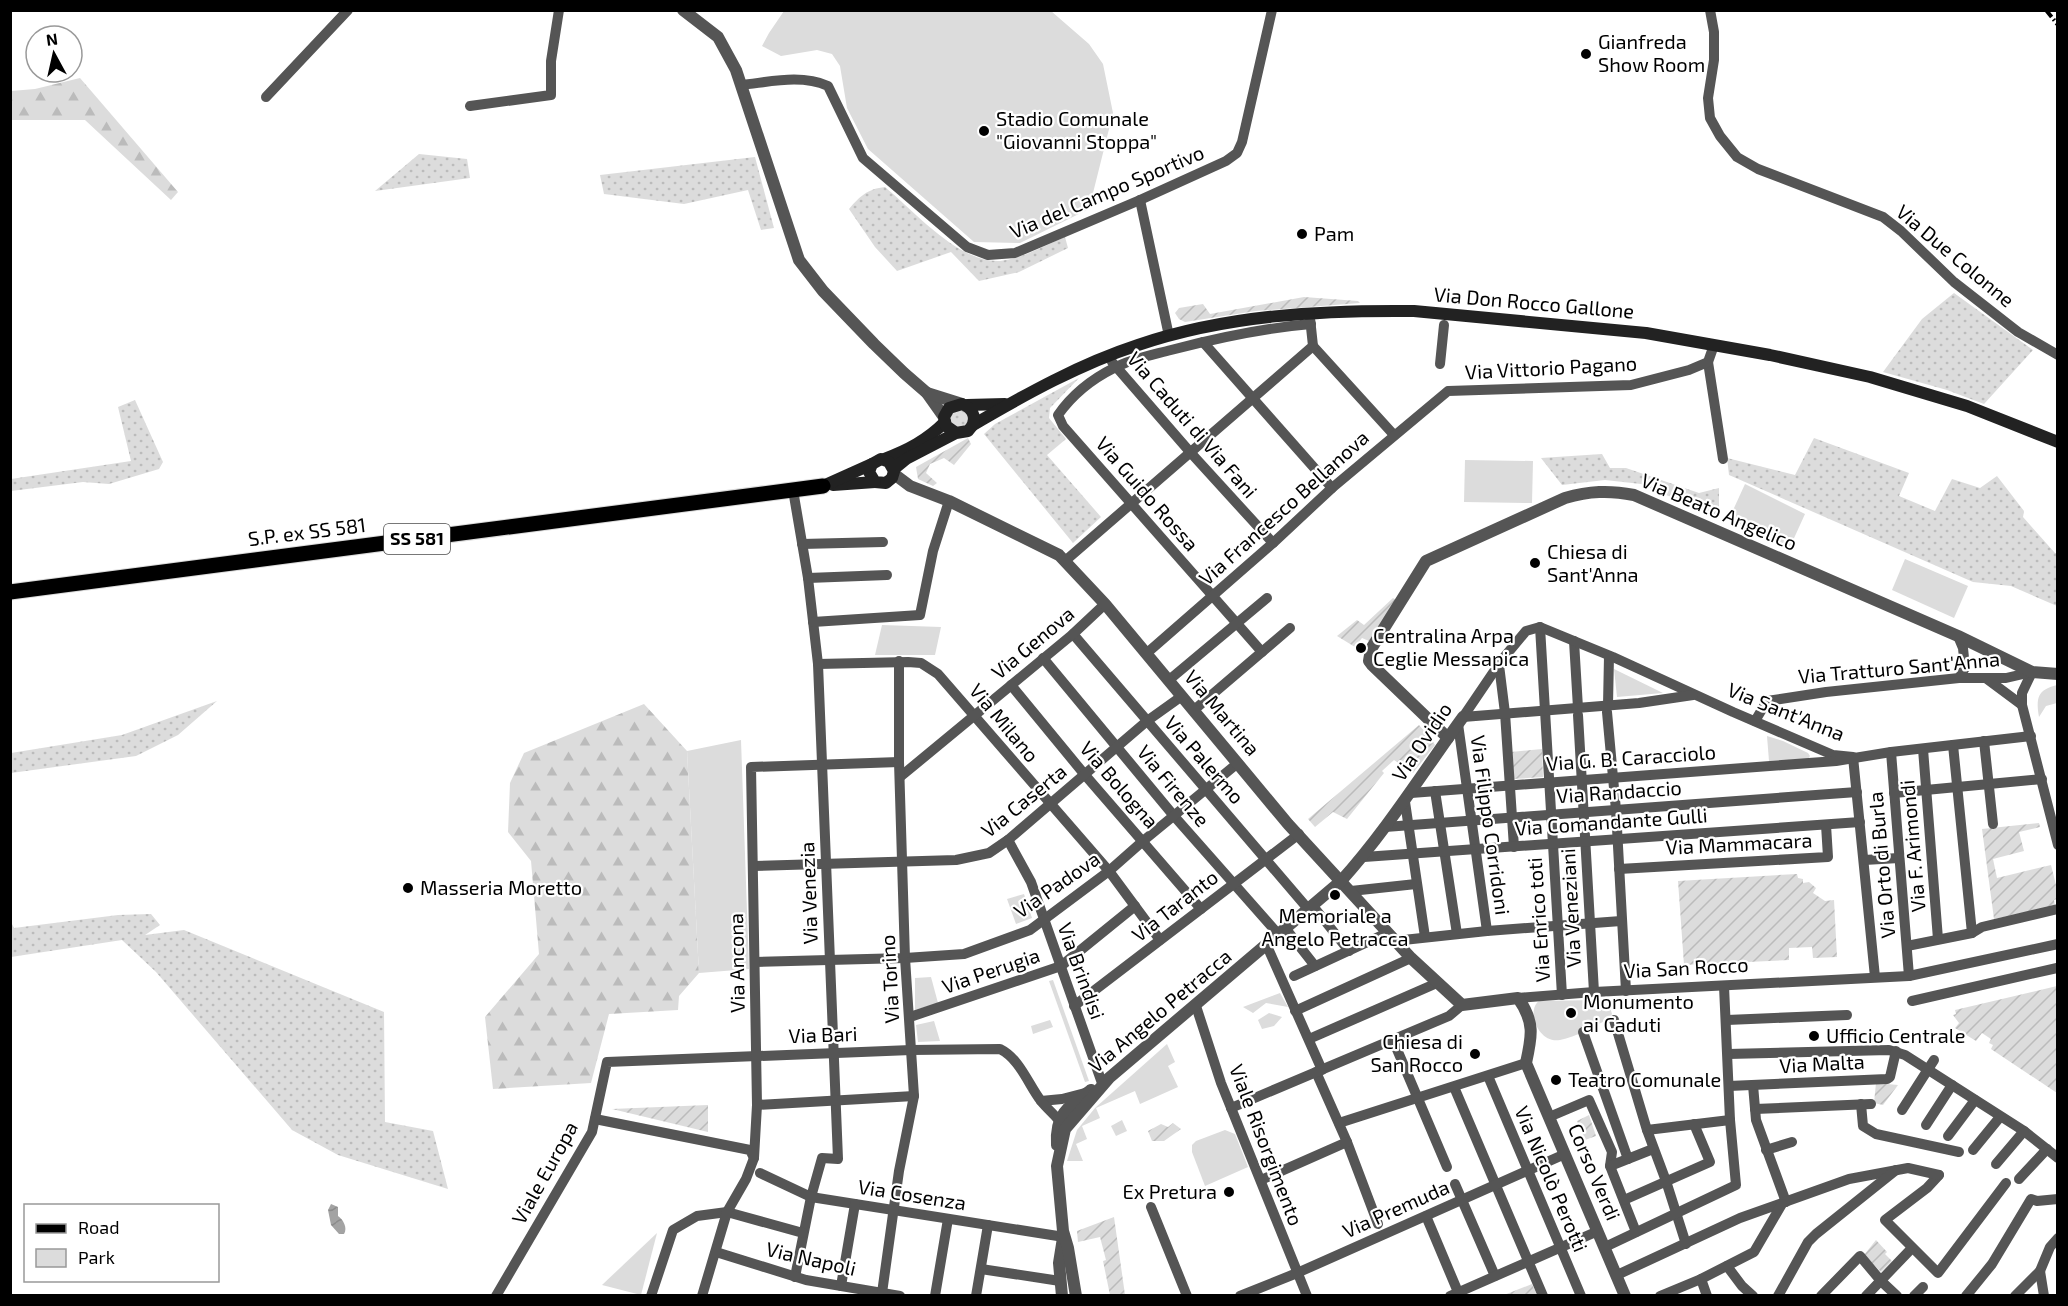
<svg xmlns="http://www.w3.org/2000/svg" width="2068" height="1306" viewBox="0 0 2068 1306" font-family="'Exo 2',sans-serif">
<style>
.grass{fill:url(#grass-dots)}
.forest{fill:url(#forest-firs)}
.park{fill:#dcdcdc}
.garden{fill:url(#garden-furrows)}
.water{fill:url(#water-waves)}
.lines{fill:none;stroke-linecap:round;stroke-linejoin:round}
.primary-casing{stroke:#dbdbdb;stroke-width:17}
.minor{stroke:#555;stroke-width:10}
.tertiary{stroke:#555;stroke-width:12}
.secondary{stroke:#222;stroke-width:12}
.primary{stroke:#000;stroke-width:15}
.rail{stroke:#000;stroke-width:4;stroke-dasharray:9 3 1.5 3;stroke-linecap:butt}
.poi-dot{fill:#000;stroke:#fff;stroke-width:2}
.labels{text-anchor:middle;stroke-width:4.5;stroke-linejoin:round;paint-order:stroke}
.shield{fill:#fff;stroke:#4c4c4c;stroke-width:1.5}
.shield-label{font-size:18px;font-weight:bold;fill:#000}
.poi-label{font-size:20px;fill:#000;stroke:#fff;text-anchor:start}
.street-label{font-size:20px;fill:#000;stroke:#fff}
</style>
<defs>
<pattern id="grass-dots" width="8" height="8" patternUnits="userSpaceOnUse" patternTransform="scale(1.5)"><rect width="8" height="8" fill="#dcdcdc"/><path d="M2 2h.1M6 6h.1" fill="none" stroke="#bbb" stroke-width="1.8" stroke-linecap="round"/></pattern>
<pattern id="forest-firs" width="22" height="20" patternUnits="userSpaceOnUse" patternTransform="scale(1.5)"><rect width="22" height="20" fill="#dcdcdc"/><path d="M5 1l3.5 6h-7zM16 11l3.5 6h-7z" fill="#bbb"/></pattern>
<pattern id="garden-furrows" width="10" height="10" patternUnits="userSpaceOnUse" patternTransform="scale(1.5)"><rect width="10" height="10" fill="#dcdcdc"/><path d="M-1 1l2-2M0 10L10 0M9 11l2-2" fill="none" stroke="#bbb"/></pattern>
<pattern id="water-waves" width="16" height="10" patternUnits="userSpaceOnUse" patternTransform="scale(1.5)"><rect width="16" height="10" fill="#a3a3a3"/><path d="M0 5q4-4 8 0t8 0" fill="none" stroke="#8b8b8b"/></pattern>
</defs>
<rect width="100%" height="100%" fill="#fff"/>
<g class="grass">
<polygon points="419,154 467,159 470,178 375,191"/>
<polygon points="755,157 774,228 761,230 748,190 684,204 604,194 600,175"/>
<path d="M885 187C915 212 959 263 1000 261 1022 259 1045 245 1065 237L1068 248 1019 272 979 281 951 252 897 271 875 247 849 209C861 195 868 189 885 187Z"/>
<polygon points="1954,293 2033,350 1984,404 1947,390 1883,372 1922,319"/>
<polygon points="1079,378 1050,408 1049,418 1066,439 1047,455 1101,517 1073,543 984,434 995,424"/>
<polygon points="135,400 163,462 159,469 109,484 83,482 11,491 11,479 131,461 118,407"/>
<polygon points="957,408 969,413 968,425 959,429 950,423 950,416"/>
<polygon points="1814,438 1909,473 1899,496 1935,511 1952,479 1980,488 1997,476 2024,511 2023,517 2055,553 2057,553 2057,606 2011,586 1973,582 1729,475 1727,458 1795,475"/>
<polygon points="1602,454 1610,468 1626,468 1699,493 1719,488 1719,518 1641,484 1605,480 1562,485 1541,458"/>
<polygon points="217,701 178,735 136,756 11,773 11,753 122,735"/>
<polygon points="151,914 160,925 145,935 184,930 384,1012 385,1122 433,1131 448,1189 338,1155 292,1130 156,972 122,940 11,957 11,922 14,928 118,915"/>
</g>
<g class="forest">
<polygon points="80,78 178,192 171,200 85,120 11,120 11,91 35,89"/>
<polygon points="644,704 687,751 699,973 679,996 678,1010 609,1014 591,1083 493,1089 485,1017 539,954 531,861 508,832 510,783 524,753"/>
</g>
<g class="park">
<polygon points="784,11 1051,11 1089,44 1103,64 1113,113 1089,209 1020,243 974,242 868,149 847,108 840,66 832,54 817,50 781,56 762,46 769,33"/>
<polygon points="1465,460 1533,461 1532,503 1464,502"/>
<polygon points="1745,484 1805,514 1790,547 1729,519"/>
<polygon points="1905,559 1968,586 1954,618 1892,590"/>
<polygon points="882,625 941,627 935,655 875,655"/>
<polygon points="1614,669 1663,693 1617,697"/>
<path d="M2057 685V703L2046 706 2039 717C2036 698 2037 690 2057 685Z"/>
<polygon points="1767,736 1783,741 1808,753 1810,756 1808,759 1769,761"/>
<polygon points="741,740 749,969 699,973 687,751"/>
<polygon points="1024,894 1032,918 1016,924 1007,899"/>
<polygon points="931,977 938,1003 915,1010 915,978"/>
<polygon points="1053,980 1089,1081 1085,1082 1049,981"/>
<polygon points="1280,993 1288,1007 1266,1003 1253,1013 1243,1007"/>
<path d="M1597 1000 1610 1007 1612 1014 1609 1019C1594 1026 1576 1037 1560 1040 1538 1044 1526 1010 1539 1001Z"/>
<polygon points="1269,1013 1282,1017 1274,1026 1262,1029 1258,1020"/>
<polygon points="1050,1020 1053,1027 1033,1034 1031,1026"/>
<polygon points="934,1021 940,1041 918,1042 916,1025"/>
<polygon points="1167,1044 1175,1062 1168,1066 1178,1087 1140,1104 1135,1091 1096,1108 1100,1118 1082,1126 1087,1139 1076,1144 1083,1161 1067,1161 1077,1130 1095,1108"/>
<polygon points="1122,1120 1127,1131 1116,1136 1111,1126"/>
<polygon points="1225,1130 1235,1134 1248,1167 1205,1186 1192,1152 1192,1145 1196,1141"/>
<polygon points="657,1233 641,1295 602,1285"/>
</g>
<g class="garden">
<polygon points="1304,297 1358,301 1360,303 1256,311 1185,322 1179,319 1175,313 1179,308 1203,304 1210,314"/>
<polygon points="968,438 971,444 954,465 944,458 930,464 926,473 937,483 933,486 918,479 916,467"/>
<polygon points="1393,598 1396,600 1369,641 1362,638 1355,647 1337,636 1357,620 1364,625"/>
<polygon points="1419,725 1432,740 1435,745 1413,773 1394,760 1382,771 1384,773 1347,819 1333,812 1315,827 1308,819"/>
<polygon points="1542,749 1543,777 1513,779 1511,752"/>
<polygon points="2039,823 2040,827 2019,832 2024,851 1993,859 1997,878 2051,865 2057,889 2057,899 2054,900 2055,906 1994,919 1982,829"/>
<polygon points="1797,874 1798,878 1803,879 1803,883 1809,882 1816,888 1813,893 1825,901 1834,900 1837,957 1813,958 1812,947 1789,948 1789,960 1684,965 1678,881"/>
<polygon points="2057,986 2057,1093 1991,1049 1993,1045 1989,1043 1991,1039 1982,1033 1976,1041 1955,1028 1959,1023 1953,1015 1956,1014 1955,1010"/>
<polygon points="1876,1083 1898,1085 1883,1105 1874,1103"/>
<polygon points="708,1105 708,1132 612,1109"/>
<polygon points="1589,1115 1596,1136 1585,1140 1577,1121"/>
<polygon points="1173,1123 1181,1129 1164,1141 1152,1141 1148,1131 1161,1124 1168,1127"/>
<polygon points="1114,1217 1125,1295 1110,1295 1103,1261 1106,1260 1100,1237 1078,1242 1077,1231"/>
<polygon points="1876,1240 1887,1252 1885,1254 1892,1261 1881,1272 1864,1255"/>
<polygon points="1532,1284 1537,1295 1504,1295"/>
</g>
<path class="water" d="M331 1204 338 1207V1216C343 1219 348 1228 344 1234H339L331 1225 328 1210Z"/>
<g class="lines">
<defs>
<polyline id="primary" points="10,592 823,486"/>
</defs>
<use href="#primary" class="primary-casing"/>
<g class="minor">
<polyline points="1710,10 1714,32 1714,60 1708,98 1710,118 1720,136 1737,157 1758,169 1883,217 1901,231 1954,282 2018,332 2058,355"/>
<path d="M741 85C770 82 801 74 828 86L863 158 967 247 988 255 1015 253 1140 200 1226 161 1237 153 1242 142 1272 10"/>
<polyline points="266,97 348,10"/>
<polyline points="470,106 551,95 551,61 559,10"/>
<polyline points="1140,200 1169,336"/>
<polyline points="1203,342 1332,488"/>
<polyline points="1313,346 1394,435"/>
<polyline points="1112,362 1190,452 1273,543"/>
<polyline points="1708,362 1723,459"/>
<polyline points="1440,364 1444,325"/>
<polyline points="793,490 808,578 818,664 838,1159 822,1158 811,1197 795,1277"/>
<polyline points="802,544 883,542"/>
<polyline points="1065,561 1313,346 1310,318"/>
<polyline points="808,578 887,575"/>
<polyline points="813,622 920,615 933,551 949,501"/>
<polyline points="1540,627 1562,995"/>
<polyline points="1073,634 1309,910"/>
<polyline points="1958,636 1963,648 1965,668 1959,678"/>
<polyline points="1574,641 1578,708"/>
<path d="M1262 652 1063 426 1058 415C1072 395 1092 379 1114 368 1131 359 1152 355 1171 350 1217 338 1263 328 1311 324"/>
<polyline points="1147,653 1273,543 1332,488 1448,391 1631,385 1689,370 1708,362 1714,345"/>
<polyline points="1043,658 1174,816 1279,935"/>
<polyline points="818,664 908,662 921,663 938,674 1109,871 1160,940"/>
<polyline points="1499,665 1505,713 1514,847"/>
<polyline points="2032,672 2022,693 2022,705 2058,845"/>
<polyline points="1987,679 2022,705"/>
<polyline points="1169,680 1267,598"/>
<polyline points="1011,685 1085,775 1201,909"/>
<polyline points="1608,705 1609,656"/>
<polyline points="1194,710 1290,628"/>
<polyline points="1607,712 1616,810 1626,991"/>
<polyline points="1578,715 1594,992"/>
<polyline points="1463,717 1501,661 1526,631 1540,627 1613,657 1733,712 1833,755 1853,757 1875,977"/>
<polyline points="1463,717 1639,703 1693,695"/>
<polyline points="1755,721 1767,701 1826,692 1959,678 2006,678 2032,672"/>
<polyline points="1458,724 1487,931"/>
<polyline points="1984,741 1993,824"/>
<polyline points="1953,745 1972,933"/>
<polyline points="1923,749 1938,939"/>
<polyline points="1891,752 1909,976"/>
<polyline points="900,777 1073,634 1105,604"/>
<polyline points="1435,791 1457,934"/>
<polyline points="1411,793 1836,761 1891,752 2031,736"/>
<polyline points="1894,793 2042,779"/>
<polyline points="1405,802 1425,937"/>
<polyline points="1385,827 1857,792"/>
<polyline points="1008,840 1031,882 1102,1083"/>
<polyline points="1364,857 1860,822"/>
<polyline points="1864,860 1899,858"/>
<polyline points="753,866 956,860 989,853 1008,840 1147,721 1182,696"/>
<polyline points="1619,869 1828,857 1826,825"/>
<polyline points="1351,891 1416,884"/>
<polyline points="1313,906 1349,951"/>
<polyline points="1286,929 1315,966"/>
<polyline points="1394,941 1487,931 1621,921"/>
<polyline points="1267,946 1322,1070"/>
<polyline points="1907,946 1972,933 1982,927 2058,909"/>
<polyline points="755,962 905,958 964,954 1030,930 1109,871 1143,841 1238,763"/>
<polyline points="1294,976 1387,933"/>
<polyline points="1518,998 1594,992 1909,976 2058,944"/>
<polyline points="1912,1001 2057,968"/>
<polyline points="1074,1006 1299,834"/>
<polyline points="1196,1006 1221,1083 1307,1296"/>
<polyline points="1295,1011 1411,958"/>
<polyline points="910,1017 1061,966 1135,906"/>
<polyline points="1614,1020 1647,1130 1666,1181 1686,1244"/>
<polyline points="1727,1020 1847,1015"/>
<polyline points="1583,1032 1628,1159"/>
<polyline points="1309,1039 1437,983"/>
<polyline points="1393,1040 1447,1167"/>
<polyline points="1728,1054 1889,1050 1905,1055 2024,1131 2058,1158"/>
<polyline points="1316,1072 1347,1142 1378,1224"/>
<polyline points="1488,1076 1581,1296"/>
<polyline points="1753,1085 1756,1120 1786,1202"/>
<polyline points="1729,1086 1887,1079 1890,1077 1896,1051"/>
<polyline points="1454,1087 1543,1296"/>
<polyline points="1041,1101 1062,1099 1085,1093"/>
<polyline points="1861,1104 1863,1126 1876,1134 1959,1152"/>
<polyline points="757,1105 914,1096"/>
<polyline points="1231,1108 1449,1016 1462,1005"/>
<polyline points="1755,1109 1871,1104"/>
<polyline points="1902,1110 1934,1060"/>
<polyline points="1549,1117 1589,1100 1612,1152 1610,1166 1636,1232"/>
<polyline points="595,1119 750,1150 754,1158"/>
<polyline points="1339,1123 1526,1063"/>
<polyline points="1926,1125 1952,1085"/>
<polyline points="1647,1130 1730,1120"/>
<polyline points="1948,1136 1975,1100"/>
<polyline points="1766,1150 1792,1142"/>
<polyline points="1973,1150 2000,1117"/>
<polyline points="1996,1164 2024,1131"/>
<polyline points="1610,1166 1653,1149"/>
<polyline points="760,1173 811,1197 1064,1237"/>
<polyline points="1939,1175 1927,1188 1885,1220 1938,1273 2006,1183"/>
<polyline points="2019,1179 2047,1149"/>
<polyline points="1261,1180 1347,1142"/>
<polyline points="1455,1184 1495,1276"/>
<polyline points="1624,1200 1710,1162 1694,1124"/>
<polyline points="1151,1207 1187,1296"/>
<polyline points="1426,1216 1458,1292"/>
<polyline points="1605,1247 1736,1185 1730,1120 1724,986"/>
<polyline points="716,1252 806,1280 900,1296"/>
<polyline points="1727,1266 1742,1286 1753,1296"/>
<polyline points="981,1269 1060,1281"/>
<polyline points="2040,1271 2044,1296"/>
<polyline points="1617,1275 1740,1218 1849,1179 1908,1168 1939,1175"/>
<polyline points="1701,1279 1707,1296"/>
<polyline points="841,1286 855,1204"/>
<polyline points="882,1293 899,1171 914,1096 905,958 899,762 899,661"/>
<path d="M496 1296 592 1132 607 1062 911 1050 1000 1049C1020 1059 1028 1084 1041 1101 1048 1110 1057 1116 1063 1126"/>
<polyline points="651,1296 673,1230 697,1216 727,1212 803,1233"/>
<polyline points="702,1296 727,1212 746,1179 754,1158 757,1105 751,767 899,762"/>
<polyline points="935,1296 948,1219"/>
<polyline points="976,1296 988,1225"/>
<polyline points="1240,1296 1297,1273 1565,1154"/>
<polyline points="1450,1296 1598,1231"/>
<polyline points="1660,1296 1701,1279 1754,1252 1782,1204"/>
<polyline points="1778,1296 1808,1242 1816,1234 1896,1170"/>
<polyline points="1821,1296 1860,1256 1881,1281 1897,1296"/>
<polyline points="1866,1296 1912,1248"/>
<polyline points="1914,1296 1923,1287"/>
<polyline points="1966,1296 1992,1264 2031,1199 2037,1201 2058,1199"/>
<polyline points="2015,1296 2040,1271 2050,1247 2058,1238"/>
</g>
<g class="tertiary">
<polyline points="683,10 718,37 736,70 799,260 823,291 874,344 904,373 927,393 944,417"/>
<polyline points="927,393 962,404"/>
<path d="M894 474 910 486 949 501 1059 555 1105 604 1288 824 1411 958 1462 1005 1518 998C1535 1022 1532 1036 1526 1063L1625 1296"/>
<path d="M1448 738 1372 665 1369 661 1371 649 1426 561 1565 498C1589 491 1609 490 1634 495L1958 636 2032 672 2058 674"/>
<path d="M1057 1145C1055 1115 1067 1107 1091 1090"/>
<polyline points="1062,1296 1059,1263 1063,1238"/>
<path d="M1076 1296 1068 1248 1063 1231 1057 1166 1065 1129 1109 1078 1341 881C1387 830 1423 772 1463 717"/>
</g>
<g class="secondary">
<polyline points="967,405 1005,404"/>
<path d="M973 425C1026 394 1080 364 1138 345 1226 315 1322 310 1414 311L1646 333 1770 355 1870 377 1967 406 2058 442"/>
<path d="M884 459C908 450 927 440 945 422"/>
<path d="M894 471 889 462 881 459 872 464 869 472 875 482 886 483 892 478 895 468 906 459 956 433 968 431C978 421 975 409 962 404L949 408 944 417 946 426 956 433"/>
<polyline points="833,485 875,482"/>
<polyline points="823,486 872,464"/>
</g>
<use href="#primary" class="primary"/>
<polyline class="rail" points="2046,10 2058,25"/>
</g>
<g class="poi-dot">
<circle cx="1586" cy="54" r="6"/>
<circle cx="984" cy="131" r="6"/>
<circle cx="1302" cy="234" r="6"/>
<circle cx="1535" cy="563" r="6"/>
<circle cx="1361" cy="648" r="6"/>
<circle cx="408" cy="888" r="6"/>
<circle cx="1335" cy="895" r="6"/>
<circle cx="1571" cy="1013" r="6"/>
<circle cx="1814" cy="1036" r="6"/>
<circle cx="1475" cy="1054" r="6"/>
<circle cx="1556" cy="1080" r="6"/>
<circle cx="1229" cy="1192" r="6"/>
</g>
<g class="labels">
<rect class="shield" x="384" y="524" width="66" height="30" rx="4.5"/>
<g class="shield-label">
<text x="417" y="545">SS 581</text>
</g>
<g class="poi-label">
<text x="1598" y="49">Gianfreda<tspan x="1598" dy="23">Show Room</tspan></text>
<text x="996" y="126">Stadio Comunale<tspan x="996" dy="23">"Giovanni Stoppa"</tspan></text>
<text x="1314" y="241">Pam</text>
<text x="1547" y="559">Chiesa di<tspan x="1547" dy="23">Sant'Anna</tspan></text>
<text x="1373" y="643">Centralina Arpa<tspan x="1373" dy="23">Ceglie Messapica</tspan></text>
<text x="420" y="895">Masseria Moretto</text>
<text x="1335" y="923" text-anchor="middle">Memoriale a<tspan x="1335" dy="23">Angelo Petracca</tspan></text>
<text x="1583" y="1009">Monumento<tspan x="1583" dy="23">ai Caduti</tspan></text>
<text x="1826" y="1043">Ufficio Centrale</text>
<text x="1463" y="1049" text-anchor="end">Chiesa di<tspan x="1463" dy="23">San Rocco</tspan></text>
<text x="1568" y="1087">Teatro Comunale</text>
<text x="1217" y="1199" text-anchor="end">Ex Pretura</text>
</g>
<g class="street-label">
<text transform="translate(1107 192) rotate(-23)" y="7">Via del Campo Sportivo</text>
<text transform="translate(1955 256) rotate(40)" y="7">Via Due Colonne</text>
<text transform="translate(1534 303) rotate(5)" y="7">Via Don Rocco Gallone</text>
<text transform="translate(1551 368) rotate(-3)" y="7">Via Vittorio Pagano</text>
<text transform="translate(1192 425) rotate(49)" y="7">Via Caduti di Via Fani</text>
<text transform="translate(1147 494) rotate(49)" y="7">Via Guido Rossa</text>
<text transform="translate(1284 508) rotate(-42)" y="7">Via Francesco Bellanova</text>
<text transform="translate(1719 512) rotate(23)" y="7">Via Beato Angelico</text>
<text transform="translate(307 532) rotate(-7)" y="7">S.P. ex SS 581</text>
<text transform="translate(1033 643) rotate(-40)" y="7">Via Genova</text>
<text transform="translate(1899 668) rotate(-5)" y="7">Via Tratturo Sant'Anna</text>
<text transform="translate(1786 712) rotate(22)" y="7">Via Sant'Anna</text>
<text transform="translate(1222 713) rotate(50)" y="7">Via Martina</text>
<text transform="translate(1004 723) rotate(50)" y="7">Via Milano</text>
<text transform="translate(1422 742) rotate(-56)" y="7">Via Ovidio</text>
<text transform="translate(1631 758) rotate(-4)" y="7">Via G. B. Caracciolo</text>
<text transform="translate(1204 760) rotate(49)" y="7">Via Palermo</text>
<text transform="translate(1119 785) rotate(49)" y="7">Via Bologna</text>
<text transform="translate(1173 786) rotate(50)" y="7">Via Firenze</text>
<text transform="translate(1619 792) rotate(-4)" y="7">Via Randaccio</text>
<text transform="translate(1024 801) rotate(-39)" y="7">Via Caserta</text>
<text transform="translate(1611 822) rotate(-4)" y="7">Via Comandante Gulli</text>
<text transform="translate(1490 825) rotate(82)" y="7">Via Filippo Corridoni</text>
<text transform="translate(1739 844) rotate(-3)" y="7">Via Mammacara</text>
<text transform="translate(1913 846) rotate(-95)" y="7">Via F. Arimondi</text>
<text transform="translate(1882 865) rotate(-95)" y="7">Via Orto di Burla</text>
<text transform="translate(1057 885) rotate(-35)" y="7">Via Padova</text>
<text transform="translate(809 893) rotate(-92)" y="7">Via Venezia</text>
<text transform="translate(1175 906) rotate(-38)" y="7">Via Taranto</text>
<text transform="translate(1571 908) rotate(-93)" y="7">Via Veneziani</text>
<text transform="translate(1539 920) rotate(-94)" y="7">Via Enrico toti</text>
<text transform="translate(737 963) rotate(-91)" y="7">Via Ancona</text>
<text transform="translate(1686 968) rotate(-3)" y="7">Via San Rocco</text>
<text transform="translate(991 971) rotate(-19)" y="7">Via Perugia</text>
<text transform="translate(1081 971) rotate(70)" y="7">Via Brindisi</text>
<text transform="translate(890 979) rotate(-93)" y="7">Via Torino</text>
<text transform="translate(1160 1011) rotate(-40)" y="7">Via Angelo Petracca</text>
<text transform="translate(823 1035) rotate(-2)" y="7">Via Bari</text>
<text transform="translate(1822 1064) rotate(-3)" y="7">Via Malta</text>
<text transform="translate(1266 1145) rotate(69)" y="7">Viale Risorgimento</text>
<text transform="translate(1594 1172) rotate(67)" y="7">Corso Verdi</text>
<text transform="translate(545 1173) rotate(-61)" y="7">Viale Europa</text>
<text transform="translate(1551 1179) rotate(67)" y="7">Via Nicolò Perotti</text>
<text transform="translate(912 1195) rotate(9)" y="7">Via Cosenza</text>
<text transform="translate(1396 1209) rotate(-24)" y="7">Via Premuda</text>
<text transform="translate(811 1259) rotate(13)" y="7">Via Napoli</text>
</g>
</g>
<rect width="2068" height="1306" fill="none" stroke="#000000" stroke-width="24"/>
<rect x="24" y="1204" width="195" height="78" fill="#ffffff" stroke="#999999" stroke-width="1.5"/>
<rect x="36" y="1224" width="30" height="9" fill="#000000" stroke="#999999" stroke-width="1.5"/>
<text x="78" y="1234" font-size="18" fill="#000000">Road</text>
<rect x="36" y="1249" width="30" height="18" fill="#dcdcdc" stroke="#999999" stroke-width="1.5"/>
<text x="78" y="1264" font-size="18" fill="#000000">Park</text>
<g transform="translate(54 54) rotate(352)"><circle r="28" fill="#ffffff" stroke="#999999" stroke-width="1.5"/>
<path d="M0-4.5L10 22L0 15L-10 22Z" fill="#000000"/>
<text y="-9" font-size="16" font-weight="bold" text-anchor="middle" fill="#000000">N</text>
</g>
</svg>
